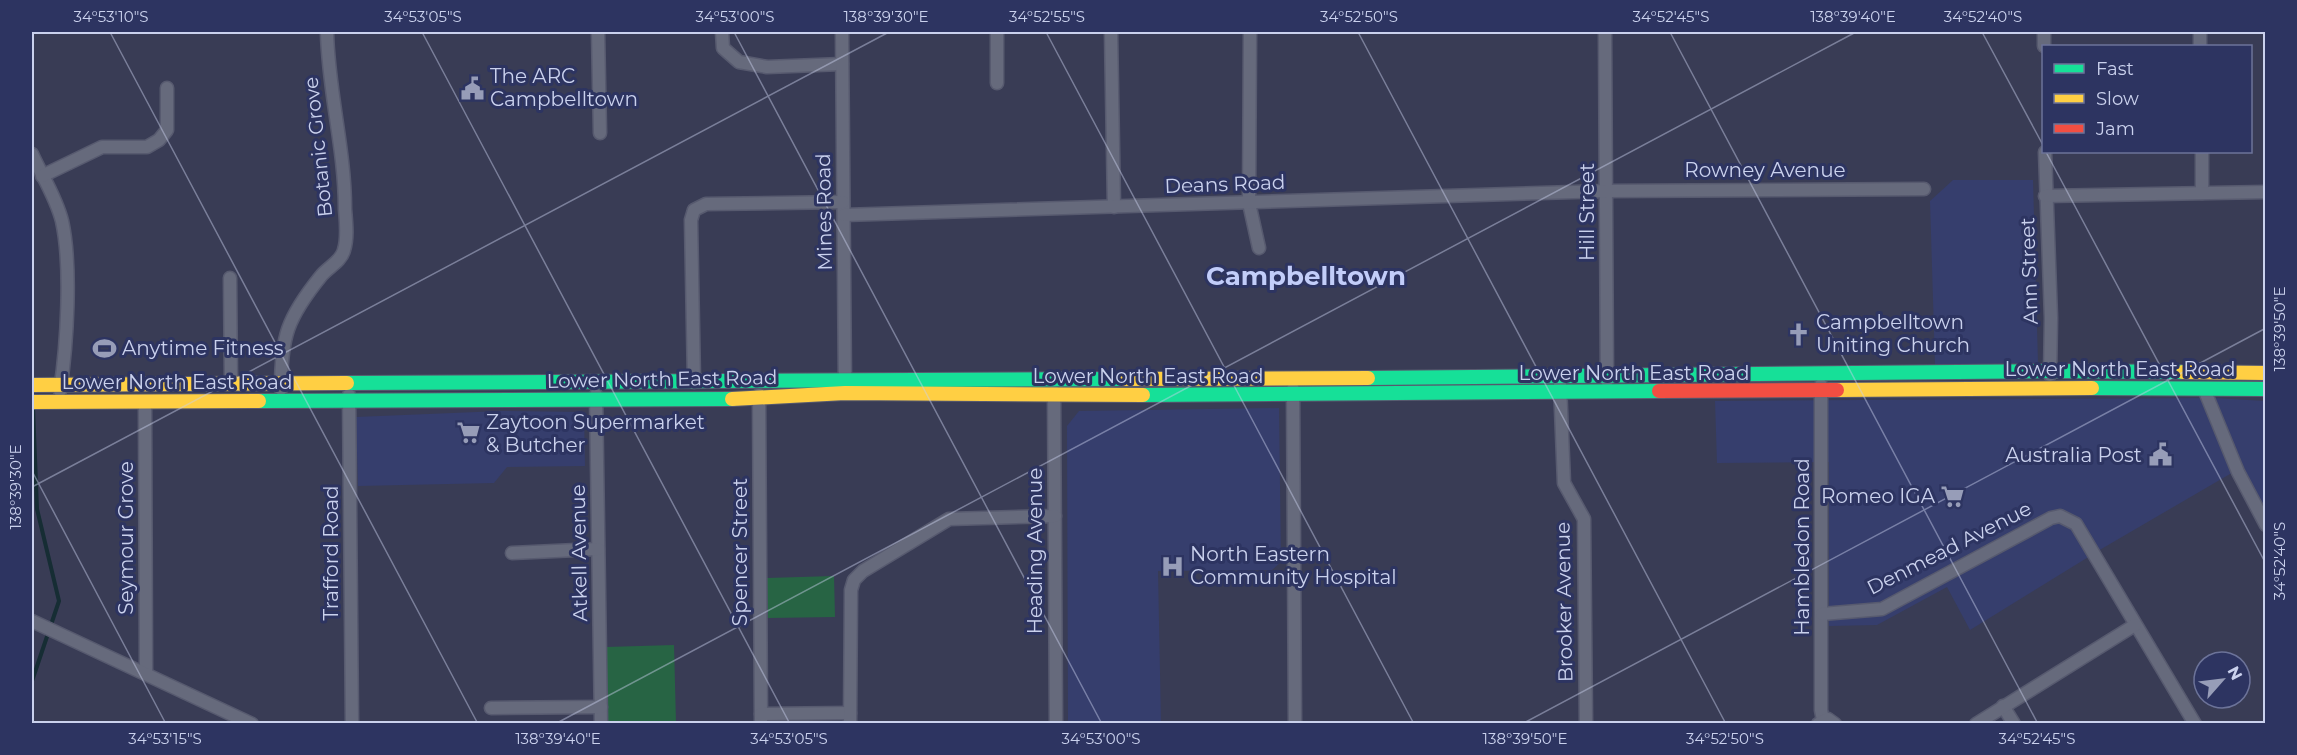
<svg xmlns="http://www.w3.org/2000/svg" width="2297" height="755" viewBox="0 0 2297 755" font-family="Montserrat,sans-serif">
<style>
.built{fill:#363e6d}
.green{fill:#276444}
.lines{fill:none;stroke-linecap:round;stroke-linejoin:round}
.stream{stroke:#162d34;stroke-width:4}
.street-casing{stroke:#575a6f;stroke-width:15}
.fast-casing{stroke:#575a6f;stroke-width:16}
.slow-casing{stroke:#575a6f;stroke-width:16}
.jam-casing{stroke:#575a6f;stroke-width:16}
.street{stroke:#666a7c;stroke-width:12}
.fast{stroke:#16e098;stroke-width:14}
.slow{stroke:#ffcf43;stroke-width:14}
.jam{stroke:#f24e42;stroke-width:14}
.ticks{fill:none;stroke:#cad1ed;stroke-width:1.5;stroke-opacity:0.45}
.labels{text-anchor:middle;stroke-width:6;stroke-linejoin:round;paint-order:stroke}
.poi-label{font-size:20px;fill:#cad1ed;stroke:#2d3461;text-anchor:start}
.street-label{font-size:20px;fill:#cad1ed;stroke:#2d3461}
.district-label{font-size:26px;font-weight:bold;fill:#c2cdf9;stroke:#2d3461}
.neatline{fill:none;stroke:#cad1ed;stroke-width:2}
.ticks-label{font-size:15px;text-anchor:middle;fill:#cad1ed}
</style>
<rect width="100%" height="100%" fill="#393c55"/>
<g class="built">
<polygon points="1953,180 2033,180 2038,363 1935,365 1930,201"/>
<polygon points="2215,398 2265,401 2265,510 2242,467 2103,548 1970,630 1947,587 1877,625 1829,626 1829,462 1717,463 1715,401"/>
<polygon points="1279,408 1281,562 1272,570 1158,571 1161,723 1068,723 1067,426 1079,411"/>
<polygon points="501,411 584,412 585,466 507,467 494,483 358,486 356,417"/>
</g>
<g class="green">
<polygon points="834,576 835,617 768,618 767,578"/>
<polygon points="674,645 676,723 608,723 606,647"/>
</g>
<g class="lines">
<polyline class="stream" points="32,681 59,601 37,509 33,407"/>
<defs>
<g id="street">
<polyline points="598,32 600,133"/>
<polyline points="722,32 723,48 739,62 767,67 842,64"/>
<polyline points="842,32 845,387"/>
<polyline points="997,32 997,83"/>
<polyline points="1111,32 1114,207"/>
<polyline points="1250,32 1249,203 1259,248"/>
<polyline points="1605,32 1607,381"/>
<polyline points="2044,32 2044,46"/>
<polyline points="2200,32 2200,46"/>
<polyline points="2045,152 2051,318 2050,375"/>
<polyline points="2202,152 2202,193"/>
<path d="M32 154C42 176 56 197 62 221 72 266 67 345 60 391"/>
<polyline points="42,176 102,147 147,147 159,140 167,130 167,88"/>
<polyline points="2045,196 2266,192"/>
<polyline points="844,215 1607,191 1924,189"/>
<polyline points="230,278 231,383"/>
<polyline points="694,382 691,220 694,210 706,204 843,202"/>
<polyline points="1560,385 1564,483 1584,519 1586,724"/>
<polyline points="1821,385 1821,710 1823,720"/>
<path d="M281 389C281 337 287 318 321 276 328 267 341 262 344 250 348 237 346 222 345 209 345 149 328 90 327 32"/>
<polyline points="1293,389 1295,724"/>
<polyline points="2204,389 2238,472 2266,525"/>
<polyline points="1054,392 1056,724"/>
<polyline points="349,395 352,724"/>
<polyline points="596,395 601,724"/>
<polyline points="759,395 761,724"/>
<polyline points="145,402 146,673"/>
<polyline points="512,553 598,549"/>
<polyline points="1822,614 1882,609 2051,518 2060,516 2076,524 2195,724"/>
<polyline points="32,621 252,724"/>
<polyline points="2003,706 2014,724"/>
<polyline points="491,708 601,707"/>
<polyline points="761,714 850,713"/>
<polyline points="850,724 851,590 854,580 863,571 949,519 1055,516"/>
<polyline points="1818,724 1828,719 1835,724"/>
<polyline points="1976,724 2135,625"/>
</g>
<g id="fast">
<polyline points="1368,378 2050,371 2183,372"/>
<polyline points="347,383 1123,379"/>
<polyline points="2092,388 2266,389"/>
<polyline points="1143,395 1659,391"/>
<polyline points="259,401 732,399"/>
</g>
<g id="slow">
<polyline points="2183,372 2266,373"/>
<polyline points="1123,379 1368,378"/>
<polyline points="32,385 347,383"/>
<polyline points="1837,390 2092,388"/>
<polyline points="732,399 845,393 1143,395"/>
<polyline points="32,402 259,401"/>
</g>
<polyline id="jam" points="1659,391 1837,390"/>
</defs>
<use href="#street" class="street-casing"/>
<use href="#fast" class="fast-casing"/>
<use href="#slow" class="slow-casing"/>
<use href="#jam" class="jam-casing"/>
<use href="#street" class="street"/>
<use href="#fast" class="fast"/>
<use href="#slow" class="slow"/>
<use href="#jam" class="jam"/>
</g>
<path class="ticks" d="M110 32 478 724M422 32 790 724M734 32 1102 724M1046 32 1414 724M1358 32 1726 724M1670 32 2038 724M1982 32 2044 147M2046 152 2266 564M32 471 166 724M32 487 889 32M555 724 1856 32M1522 724 2266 328"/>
<defs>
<symbol id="civic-bare" viewBox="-9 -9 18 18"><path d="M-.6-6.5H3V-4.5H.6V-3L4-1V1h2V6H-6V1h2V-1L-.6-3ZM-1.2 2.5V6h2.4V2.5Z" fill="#979db8" stroke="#2d3461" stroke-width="2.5" paint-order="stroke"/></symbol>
<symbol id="church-bare" viewBox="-9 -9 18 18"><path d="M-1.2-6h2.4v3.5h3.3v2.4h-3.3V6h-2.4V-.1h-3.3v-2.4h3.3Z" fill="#979db8" stroke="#2d3461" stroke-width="2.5" paint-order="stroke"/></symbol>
<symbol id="stadium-bare" viewBox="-9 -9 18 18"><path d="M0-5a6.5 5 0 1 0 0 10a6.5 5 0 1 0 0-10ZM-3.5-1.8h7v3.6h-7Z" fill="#979db8" stroke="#2d3461" stroke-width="2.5" paint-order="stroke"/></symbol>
<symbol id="supermarket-bare" viewBox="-9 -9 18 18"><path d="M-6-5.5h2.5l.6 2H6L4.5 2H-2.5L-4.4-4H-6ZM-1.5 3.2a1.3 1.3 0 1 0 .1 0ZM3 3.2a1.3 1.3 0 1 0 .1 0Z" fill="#979db8" stroke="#2d3461" stroke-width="2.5" paint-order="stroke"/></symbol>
<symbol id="hospital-bare" viewBox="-9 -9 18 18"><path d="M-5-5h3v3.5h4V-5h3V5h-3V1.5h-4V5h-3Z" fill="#979db8" stroke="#2d3461" stroke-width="2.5" paint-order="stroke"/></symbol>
</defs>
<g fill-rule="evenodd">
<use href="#civic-bare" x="456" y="72" width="33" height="33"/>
<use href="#church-bare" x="1782" y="318" width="33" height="33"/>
<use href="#stadium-bare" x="88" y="332" width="33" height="33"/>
<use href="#supermarket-bare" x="452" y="416" width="33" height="33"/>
<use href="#civic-bare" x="2144" y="438" width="33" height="33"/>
<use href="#supermarket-bare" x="1936" y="480" width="33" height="33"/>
<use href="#hospital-bare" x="1156" y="550" width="33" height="33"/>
</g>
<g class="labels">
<g class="poi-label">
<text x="490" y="83">The ARC<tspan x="490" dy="23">Campbelltown</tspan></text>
<text x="1816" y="329">Campbelltown<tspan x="1816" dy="23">Uniting Church</tspan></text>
<text x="122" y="355">Anytime Fitness</text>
<text x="486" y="429">Zaytoon Supermarket<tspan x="486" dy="23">&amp; Butcher</tspan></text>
<text x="2142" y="462" text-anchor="end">Australia Post</text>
<text x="1935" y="503" text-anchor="end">Romeo IGA</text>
<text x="1190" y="561">North Eastern<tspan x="1190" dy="23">Community Hospital</tspan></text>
</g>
<g class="street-label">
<text transform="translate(318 147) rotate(-96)" y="7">Botanic Grove</text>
<text x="1765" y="177">Rowney Avenue</text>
<text transform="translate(1225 184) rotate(-2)" y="7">Deans Road</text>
<text transform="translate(824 212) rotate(-91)" y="7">Mines Road</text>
<text transform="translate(1587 212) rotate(-90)" y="7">Hill Street</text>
<text transform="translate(2029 271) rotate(-92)" y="7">Ann Street</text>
<text x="2120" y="376">Lower North East Road</text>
<text x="1634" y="380">Lower North East Road</text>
<text x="1148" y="383">Lower North East Road</text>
<text transform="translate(662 379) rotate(-1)" y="7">Lower North East Road</text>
<text x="177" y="389">Lower North East Road</text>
<text transform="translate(126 538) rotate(-90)" y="7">Seymour Grove</text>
<text transform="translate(1802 547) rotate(-90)" y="7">Hambledon Road</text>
<text transform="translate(1949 548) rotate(-27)" y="7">Denmead Avenue</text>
<text transform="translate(1035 551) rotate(-90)" y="7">Heading Avenue</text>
<text transform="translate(740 552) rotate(-90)" y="7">Spencer Street</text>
<text transform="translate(331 553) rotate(-90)" y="7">Trafford Road</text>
<text transform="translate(579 553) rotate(-91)" y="7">Atkell Avenue</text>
<text transform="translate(1564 602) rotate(-91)" y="7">Brooker Avenue</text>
</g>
<g class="district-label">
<text x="1306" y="285">Campbelltown</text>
</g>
</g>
<rect width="2297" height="755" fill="none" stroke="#2d3461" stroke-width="66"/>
<rect x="2042" y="45" width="210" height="108" fill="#2d3461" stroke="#6c7399" stroke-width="1.5"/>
<rect x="2054" y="64" width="30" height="9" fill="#16e098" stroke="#6c7399" stroke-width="1.5"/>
<text x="2096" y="75" font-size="18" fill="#cad1ed">Fast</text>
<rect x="2054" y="94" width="30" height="9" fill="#ffcf43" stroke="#6c7399" stroke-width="1.5"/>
<text x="2096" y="105" font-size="18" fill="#cad1ed">Slow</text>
<rect x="2054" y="124" width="30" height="9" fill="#f24e42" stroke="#6c7399" stroke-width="1.5"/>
<text x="2096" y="135" font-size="18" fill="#cad1ed">Jam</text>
<g transform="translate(2222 680) rotate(62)"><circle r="28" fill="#2d3461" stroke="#6c7399" stroke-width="1.5"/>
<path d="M0-4.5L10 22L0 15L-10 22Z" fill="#979db8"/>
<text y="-9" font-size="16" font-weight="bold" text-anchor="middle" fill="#cad1ed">N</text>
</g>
<rect x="33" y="33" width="2231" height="689" class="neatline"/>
<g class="ticks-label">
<text x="111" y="22">34°53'10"S</text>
<text x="423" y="22">34°53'05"S</text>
<text x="735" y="22">34°53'00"S</text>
<text x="886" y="22">138°39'30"E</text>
<text x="1047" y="22">34°52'55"S</text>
<text x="1359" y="22">34°52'50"S</text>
<text x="1671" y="22">34°52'45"S</text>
<text x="1853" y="22">138°39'40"E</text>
<text x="1983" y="22">34°52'40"S</text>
<text transform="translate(2280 329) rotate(-90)" y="5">138°39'50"E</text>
<text transform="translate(16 487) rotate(-90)" y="5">138°39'30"E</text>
<text transform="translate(2280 561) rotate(-90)" y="5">34°52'40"S</text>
<text x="165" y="744">34°53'15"S</text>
<text x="558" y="744">138°39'40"E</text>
<text x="789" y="744">34°53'05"S</text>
<text x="1101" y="744">34°53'00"S</text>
<text x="1525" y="744">138°39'50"E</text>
<text x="1725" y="744">34°52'50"S</text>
<text x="2037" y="744">34°52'45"S</text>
</g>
</svg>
